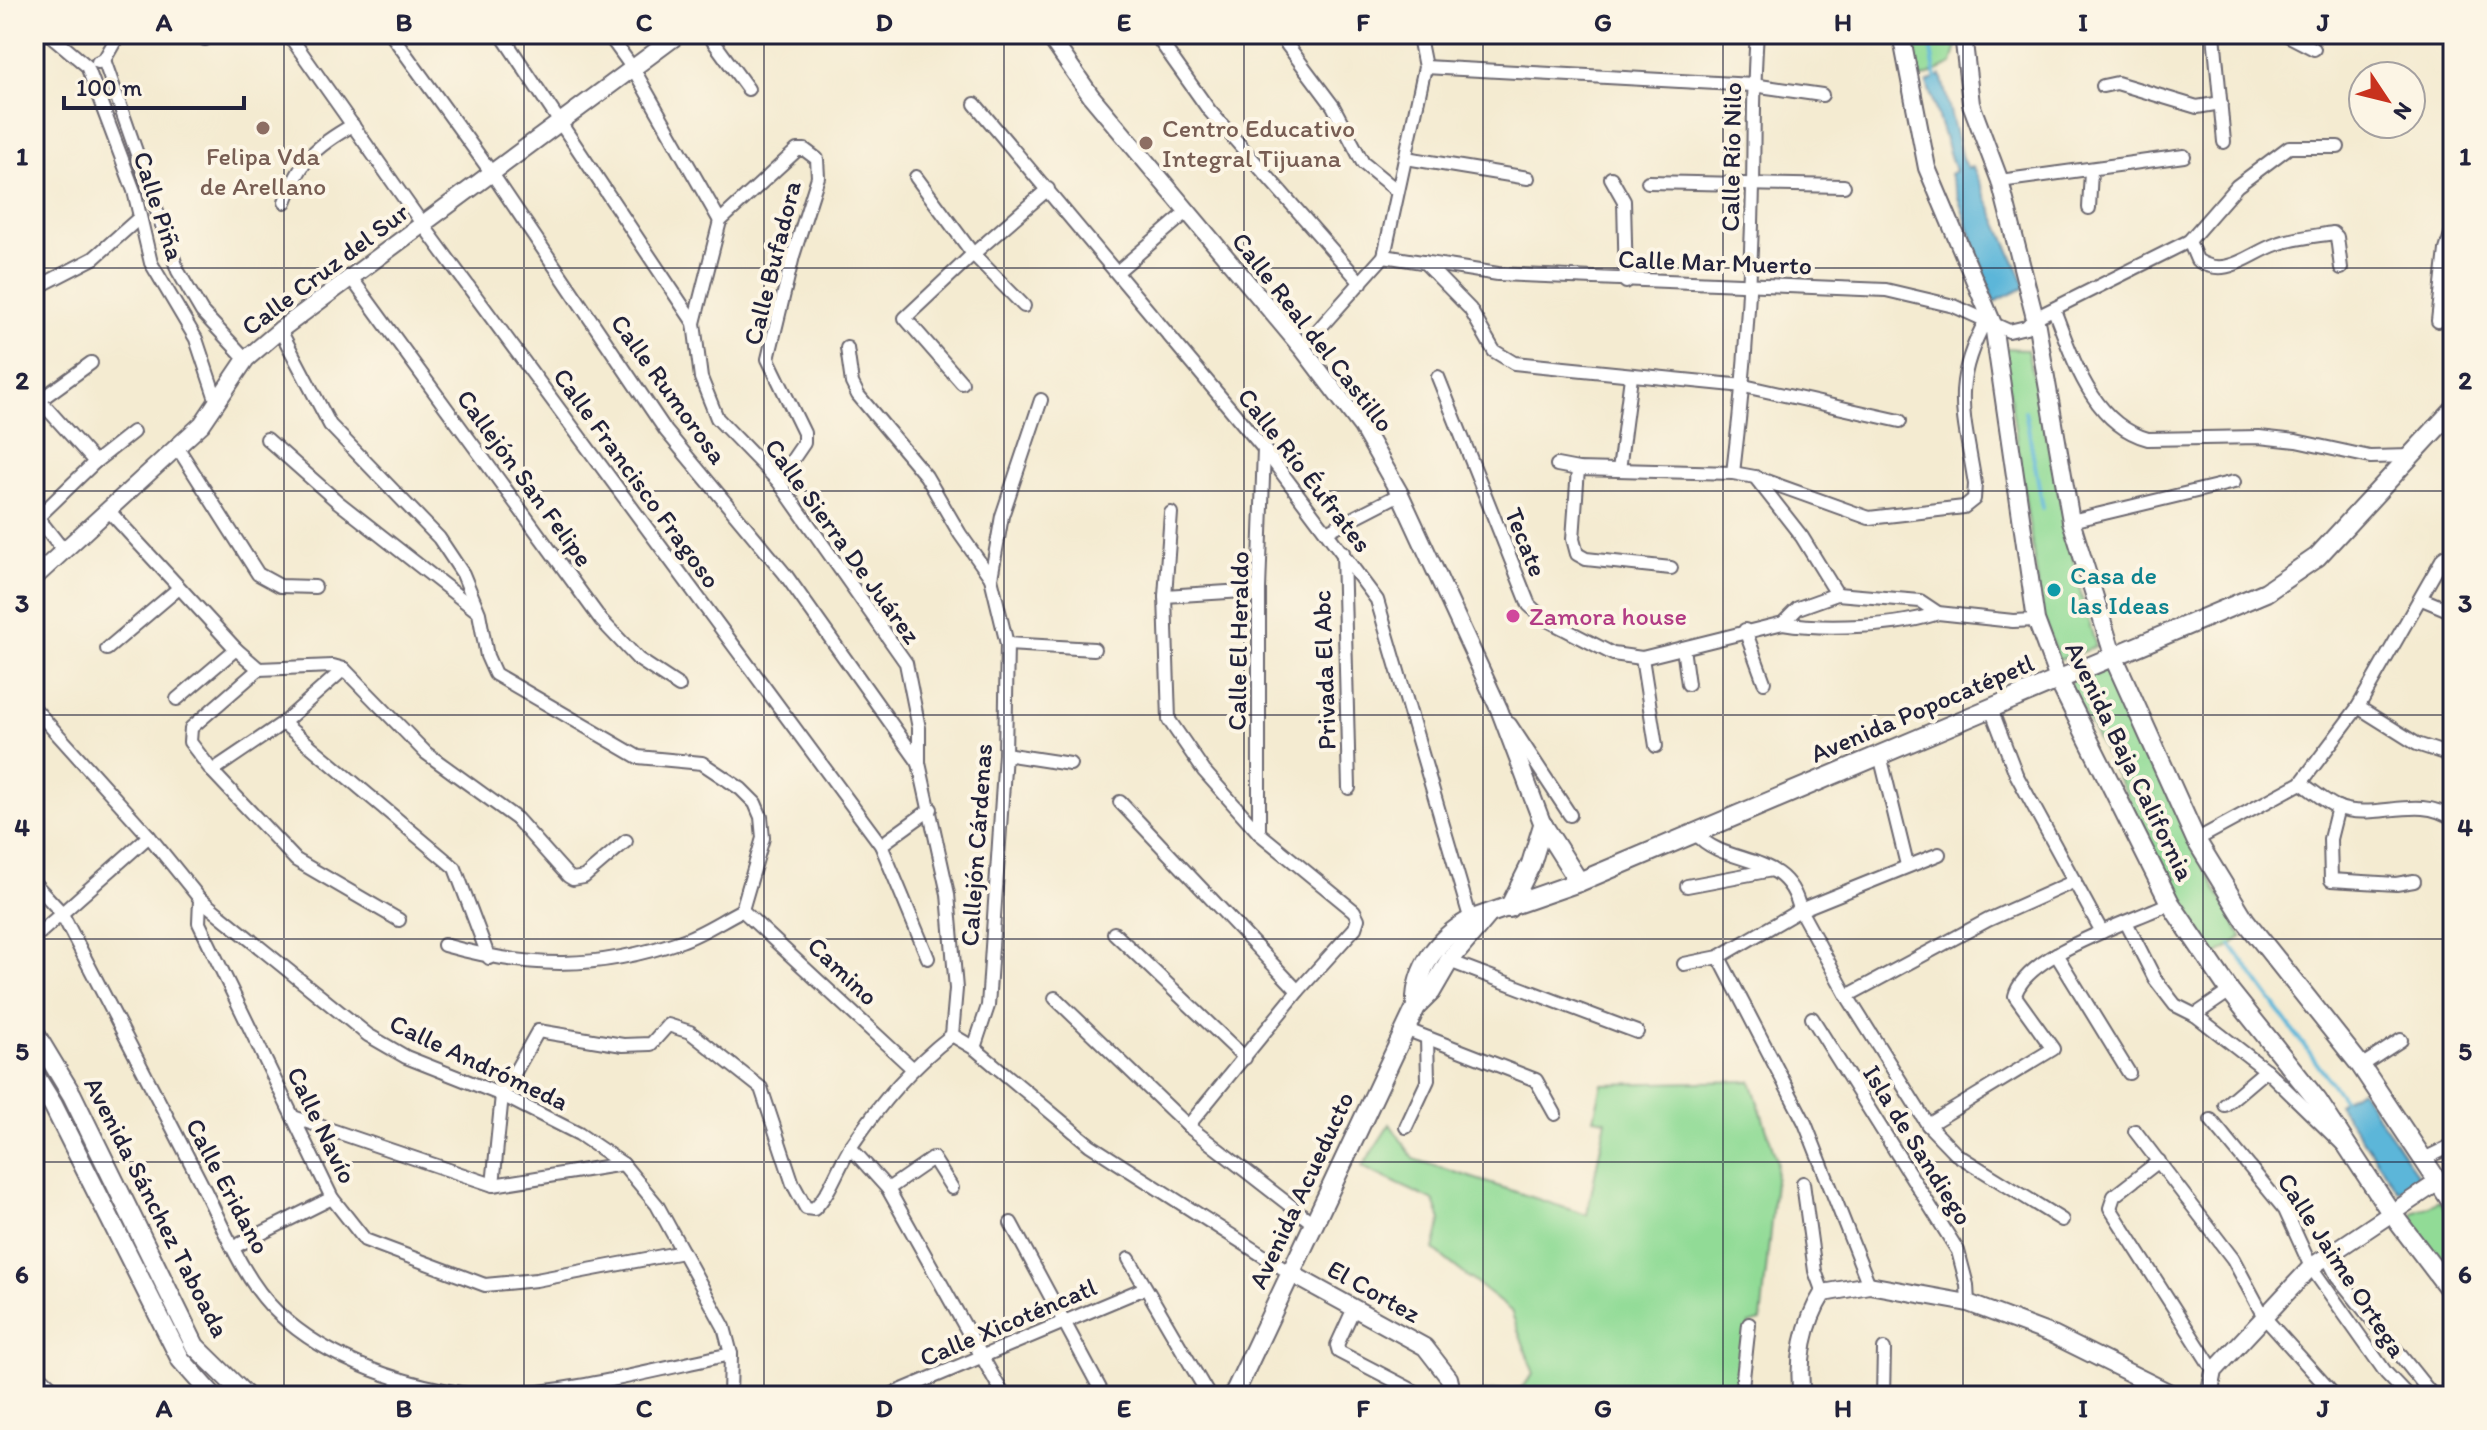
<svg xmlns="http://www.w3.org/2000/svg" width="2487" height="1430" viewBox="0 0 2487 1430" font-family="Itim,sans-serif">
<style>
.green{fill:#91db96;stroke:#5a7e68;stroke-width:2}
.water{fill:#5bb6d9;stroke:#3e6c8a;stroke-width:2}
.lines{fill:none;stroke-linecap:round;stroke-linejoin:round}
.stream{stroke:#5bb6d9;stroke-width:4}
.minor-casing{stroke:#6c6870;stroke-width:16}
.tertiary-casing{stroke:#6c6870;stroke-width:20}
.secondary-casing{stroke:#6c6870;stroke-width:22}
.minor{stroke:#fff;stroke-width:12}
.tertiary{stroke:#fff;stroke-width:16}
.secondary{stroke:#fff;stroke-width:18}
.grid{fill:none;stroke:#22223b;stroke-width:2;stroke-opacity:0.55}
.education-dot{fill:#8d6e63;stroke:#fcf5e5;stroke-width:3}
.culture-dot{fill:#0f9aa8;stroke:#fcf5e5;stroke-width:3}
.hotel-dot{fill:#d1479c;stroke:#fcf5e5;stroke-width:3}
.labels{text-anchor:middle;stroke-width:8;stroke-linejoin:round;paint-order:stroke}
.education-label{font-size:26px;fill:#785e54;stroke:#fcf5e5;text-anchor:start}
.street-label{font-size:26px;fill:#22223b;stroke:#fcf5e5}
.culture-label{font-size:26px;fill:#0d838f;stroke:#fcf5e5;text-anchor:start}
.hotel-label{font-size:26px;fill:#b23c85;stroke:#fcf5e5;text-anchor:start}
.neatline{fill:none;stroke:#22223b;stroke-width:3}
.grid-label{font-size:26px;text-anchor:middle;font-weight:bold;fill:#22223b}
</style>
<rect width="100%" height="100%" fill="#fcf5e5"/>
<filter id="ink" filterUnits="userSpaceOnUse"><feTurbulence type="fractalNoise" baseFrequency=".0125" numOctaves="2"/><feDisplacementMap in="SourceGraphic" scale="16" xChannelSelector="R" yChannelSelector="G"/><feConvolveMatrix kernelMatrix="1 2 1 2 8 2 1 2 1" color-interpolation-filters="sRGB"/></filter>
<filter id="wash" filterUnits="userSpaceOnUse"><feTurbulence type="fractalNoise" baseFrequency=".006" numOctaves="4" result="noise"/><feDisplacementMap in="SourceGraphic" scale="32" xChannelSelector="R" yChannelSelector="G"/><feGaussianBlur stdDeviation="1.8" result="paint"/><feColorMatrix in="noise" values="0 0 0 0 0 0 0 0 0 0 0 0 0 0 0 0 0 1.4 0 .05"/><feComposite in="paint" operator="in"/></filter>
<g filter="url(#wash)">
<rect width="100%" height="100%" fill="#f4ebd1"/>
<g class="green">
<polygon points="1913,34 1953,34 1957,45 1952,64 1920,79"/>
<polygon points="2003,348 2027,349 2081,594 2096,647 2058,660 2042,612"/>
<path d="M2099 668 2111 673 2195 851 2242 937 2216 956C2158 872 2122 776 2069 688L2071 681Z"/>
<polygon points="1751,1081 1777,1161 1761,1321 1749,1324 1741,1396 1453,1396 1521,1388 1534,1374 1511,1311 1434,1250 1441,1220 1434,1201 1362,1167 1390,1124 1414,1159 1587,1215 1606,1120 1594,1118 1602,1084"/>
<polygon points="2440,1201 2453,1222 2453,1281 2411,1224 2413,1213"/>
</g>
<g class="water">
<polygon points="1941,75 1962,159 1967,168 1973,167 2026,287 1994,302 1950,174 1955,171 1927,83"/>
<polygon points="2360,1089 2419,1177 2399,1192 2338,1104"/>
</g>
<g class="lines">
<g class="stream">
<polyline points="1928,34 1937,83"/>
<polyline points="2025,411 2043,508"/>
<polyline points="2231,945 2345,1102"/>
</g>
</g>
</g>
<g filter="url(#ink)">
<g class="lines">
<defs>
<g id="minor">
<polyline points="49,34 87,66 134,191 151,263 196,339 216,399"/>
<polyline points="391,34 491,172 666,431 785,574 919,763"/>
<polyline points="501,34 694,323 701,378 717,418 778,481 906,663 919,728 919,763 948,894 956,989 952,1035"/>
<polyline points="608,34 634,70 720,221"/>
<polyline points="708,34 748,89"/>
<polyline points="1155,34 1209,110 1361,283"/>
<polyline points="1279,34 1333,106 1363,163 1396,190"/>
<polyline points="2214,34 2224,142"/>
<polyline points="2285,34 2314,49"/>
<polyline points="289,35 423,225 881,845 928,958"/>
<polyline points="205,39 210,34"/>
<polyline points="104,60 178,271 202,312 246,359"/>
<polyline points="98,62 104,60 119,34"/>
<polyline points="1425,67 1753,85 1822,95"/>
<polyline points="2103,86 2117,83 2197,107 2221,103"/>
<polyline points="975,104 1264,449 1377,600 1472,924"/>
<polyline points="1406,158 1528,178"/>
<polyline points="916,177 973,254 1024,306"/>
<polyline points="1611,178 1624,201 1626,282"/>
<polyline points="2000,181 2184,156"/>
<polyline points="1648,182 1844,186"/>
<path d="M285 202C301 160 314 147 353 125"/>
<polyline points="2089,208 2091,171"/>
<path d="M2189 241 2197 260C2226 280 2250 253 2277 244 2294 238 2315 236 2333 233L2337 237 2341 268"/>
<polyline points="1384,256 1498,274 1886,290 1954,306 2009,331 2026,327 2035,318 2189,241 2237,186 2289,147 2338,147"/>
<polyline points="1424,262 1470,309 1494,351 1514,363 1744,386 1900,421"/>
<polyline points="1117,272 1188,211"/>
<polyline points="352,279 601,620 638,659 679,686"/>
<polyline points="34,289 94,258 139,218"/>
<path d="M2054 310C2073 358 2092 424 2148 439L2259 437 2296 441 2370 457 2411 456"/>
<polyline points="2438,321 2446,250 2453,228"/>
<polyline points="694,323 720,221 797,150 805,150 817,159 818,177 793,256 768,359 804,433 804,443 778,481"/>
<polyline points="280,330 330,425 439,538 463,574 479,613 487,656 495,674 638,757 702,763 741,789 755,803 761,817 763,838 742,910"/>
<polyline points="847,348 852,383 858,395 926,476 960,534 991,578"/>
<polyline points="1302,348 1384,256 1425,67 1420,42 1414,34"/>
<polyline points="1438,377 1529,605 1543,618 1613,654 1642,658 1783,623 1798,608 1837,594 1920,601 1938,613 2013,621 2036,620"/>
<polyline points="962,383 905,318 973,254 1048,189"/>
<polyline points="34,394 95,462"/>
<polyline points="40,400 91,363"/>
<polyline points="267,439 338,502 477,611"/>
<polyline points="176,445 258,574 280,586 315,587"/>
<path d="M1557 465 1578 469 1733 473 1755 477 1869 518 1964 507 1974 499 1975 484C1964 414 1950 386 1986 320"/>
<polyline points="1578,469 1573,539 1577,554 1586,559 1671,568"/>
<polyline points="1619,470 1631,377"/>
<path d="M1733 473C1745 377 1751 283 1753 186 1754 135 1753 85 1757 34"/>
<polyline points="1755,477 1802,537 1837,594"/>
<polyline points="109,511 236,649 259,669 333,666 344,669 426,753 517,819 568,876 573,879 584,877 626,841"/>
<polyline points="34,513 64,551"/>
<polyline points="1171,513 1165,596 1169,720 1204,771 1259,833 1354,911 1358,919 1355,928 1298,991 1188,1126"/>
<polyline points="34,521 95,462 133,432"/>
<polyline points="2071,521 2234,482"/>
<polyline points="1328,531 1400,494"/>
<polyline points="1343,552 1349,788"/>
<polyline points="1165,596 1259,590"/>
<polyline points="2422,599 2453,612"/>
<path d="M1783 623C1824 630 1899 627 1938 613"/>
<polyline points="1745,630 1764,682"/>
<polyline points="1007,644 1094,649"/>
<polyline points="1683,648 1688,684"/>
<polyline points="107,649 179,588"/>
<polyline points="1642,658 1656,746"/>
<polyline points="259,669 191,728 190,742 212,771 296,860 399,920"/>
<polyline points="177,699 236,649"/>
<polyline points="1990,706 2016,774 2102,932"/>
<polyline points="2358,707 2417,744 2453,756"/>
<polyline points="34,708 149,836 200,899 368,1035 406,1057 502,1095 579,1134 623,1164 657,1205 724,1327 731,1354 730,1396"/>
<polyline points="283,723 455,868 489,958"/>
<polyline points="1510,724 1570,815"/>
<polyline points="1005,754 1070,764"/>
<polyline points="1880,755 1907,865"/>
<polyline points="212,771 283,723 344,669"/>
<path d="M2301 783C2312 790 2325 802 2337 807 2374 822 2419 793 2453 819"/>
<polyline points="1120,802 1298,991"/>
<polyline points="2338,807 2330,839 2331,880 2396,884 2414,881"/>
<polyline points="1259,833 1259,590 1264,449"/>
<path d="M1695 833C1727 869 1787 849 1800 910L1847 996 1928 1125 1956 1154 2062 1220"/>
<polyline points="2196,840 2301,783 2358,707 2443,558 2453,551"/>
<polyline points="881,845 931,809"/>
<path d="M34 883 61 912C107 1001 154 1091 200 1181 222 1223 242 1279 277 1312 330 1363 410 1387 481 1396"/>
<polyline points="1687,886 1772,870"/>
<polyline points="200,899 199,923 332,1198 365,1240 485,1285 536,1280 683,1252"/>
<polyline points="742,910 911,1067"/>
<polyline points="2127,924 2155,979 2175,1005 2195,1015 2266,1070 2342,1144"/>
<polyline points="1114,933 1245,1058"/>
<polyline points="34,938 149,836"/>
<path d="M444 945C529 969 598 970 681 941 702 934 722 920 742 910"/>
<polyline points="2056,954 2129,1073"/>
<polyline points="1719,957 1805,1123 1869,1285"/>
<polyline points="1449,961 1637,1032"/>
<polyline points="1684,964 1719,957 1800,910 1939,854"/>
<polyline points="1847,996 1988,920 2075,881"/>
<polyline points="1055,998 1188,1126 1314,1224"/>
<polyline points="2195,1015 2230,991"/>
<polyline points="1812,1018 1958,1251 1967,1285 1968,1303"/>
<polyline points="1405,1029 1536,1080 1555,1114"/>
<polyline points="974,1048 988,1006 1005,754 1007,644 991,578 1002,516 1041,400"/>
<polyline points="2361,1066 2401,1040"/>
<polyline points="2225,1105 2266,1070"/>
<polyline points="293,1117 493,1185 623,1164"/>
<polyline points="2211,1120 2285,1210 2311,1267 2386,1373 2408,1396"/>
<path d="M1928 1125 2053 1049 2015 996C2025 954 2131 922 2170 903"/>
<polyline points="1406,1127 1428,1080 1427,1038"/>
<polyline points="2135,1131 2233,1259 2264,1317 2335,1396"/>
<polyline points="850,1147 888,1189 1004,1396"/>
<polyline points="2426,1158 2453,1145"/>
<polyline points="2159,1161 2114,1196 2110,1208 2214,1371"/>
<polyline points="1803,1183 1815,1271 1823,1293"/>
<path d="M493 1185 502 1095 538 1031 623 1045 651 1044 668 1025 690 1032 761 1088 793 1184 806 1208 814 1209C832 1191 838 1166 852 1145 881 1102 911 1067 952 1035L974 1048 1090 1145 1290 1273"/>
<polyline points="888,1189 933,1158 952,1188"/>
<polyline points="1011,1223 1104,1396"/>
<polyline points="234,1247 332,1198"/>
<polyline points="2326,1255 2337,1276 2433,1396"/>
<polyline points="1129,1259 1209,1396"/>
<polyline points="1354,1308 1337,1345 1339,1352 1418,1393"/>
<polyline points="34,1370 62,1396"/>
<path d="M488 1396C570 1393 651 1371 731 1354"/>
<polyline points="888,1396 1145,1288"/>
<polyline points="1741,1396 1749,1324"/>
<polyline points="1883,1396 1884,1349"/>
</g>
<g id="tertiary">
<polyline points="1048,34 1091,96 1302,348 1362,427 1400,494 1499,709 1543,825"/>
<polyline points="1901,34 1927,168 1993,324 2036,620 2058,679"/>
<polyline points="1963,34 1971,104 2000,181 2037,326 2071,521 2114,658"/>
<polyline points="34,578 202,424 246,359 280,330 679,34"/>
<polyline points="1290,1273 1425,1347 1449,1378 1453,1396"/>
<path d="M1802 1396C1797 1361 1804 1323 1823 1293L1869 1285 1968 1303 2053 1335 2176 1396"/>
<polyline points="2209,1396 2214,1371 2311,1267 2438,1182"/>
</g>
<g id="secondary">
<polyline points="2114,658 2196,840 2245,920 2361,1066 2453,1204"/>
<polyline points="2058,679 2170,903 2230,991 2317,1100 2390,1211 2453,1294"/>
<polyline points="1543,825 1579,882"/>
<polyline points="1509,908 1531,864 1543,825"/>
<path d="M1416 1007C1414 969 1438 938 1470 920L1579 882 2266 592 2317 557 2453 410"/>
<polyline points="34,1032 72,1095 195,1346 246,1396"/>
<polyline points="34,1074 53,1105 181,1360 213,1396"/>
<polyline points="1233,1396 1416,1007 1431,992 1449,961 1487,916"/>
</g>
</defs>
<use href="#minor" class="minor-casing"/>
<use href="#tertiary" class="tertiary-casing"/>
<use href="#secondary" class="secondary-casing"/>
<use href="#minor" class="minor"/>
<use href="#tertiary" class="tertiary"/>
<use href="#secondary" class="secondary"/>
</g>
</g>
<path class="grid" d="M284 34V1396M524 34V1396M764 34V1396M1004 34V1396M1244 34V1396M1483 34V1396M1723 34V1396M1963 34V1396M2203 34V1396M34 268H2453M34 491H2453M34 715H2453M34 939H2453M34 1162H2453"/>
<g class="education-dot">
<circle cx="263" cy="128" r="8"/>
<circle cx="1146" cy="143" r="8"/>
</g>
<circle class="culture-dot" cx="2054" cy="590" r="8"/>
<circle class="hotel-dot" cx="1513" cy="616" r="8"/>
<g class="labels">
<g class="education-label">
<text x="1162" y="137">Centro Educativo<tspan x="1162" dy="30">Integral Tijuana</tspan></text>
<text x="263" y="165" text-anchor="middle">Felipa Vda<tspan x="263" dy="30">de Arellano</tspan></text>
</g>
<g class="street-label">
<text transform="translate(1731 157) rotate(-89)" y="9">Calle Río Nilo</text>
<text transform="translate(159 206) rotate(72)" y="9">Calle Piña</text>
<text transform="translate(1715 262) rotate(2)" y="9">Calle Mar Muerto</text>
<text transform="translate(772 263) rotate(-76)" y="9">Calle Bufadora</text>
<text transform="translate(325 269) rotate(-37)" y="9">Calle Cruz del Sur</text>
<text transform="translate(1313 332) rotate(52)" y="9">Calle Real del Castillo</text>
<text transform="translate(669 389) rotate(54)" y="9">Calle Rumorosa</text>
<text transform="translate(1305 470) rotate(52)" y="9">Calle Río Éufrates</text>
<text transform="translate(525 478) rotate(54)" y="9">Callejón San Felipe</text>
<text transform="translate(637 478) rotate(54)" y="9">Calle Francisco Fragoso</text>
<text transform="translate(843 541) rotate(54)" y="9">Calle Sierra De Juárez</text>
<text transform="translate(1526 542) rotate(68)" y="9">Tecate</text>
<text transform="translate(1238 641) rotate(-89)" y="9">Calle El Heraldo</text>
<text transform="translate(1324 670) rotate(-92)" y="9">Privada El Abc</text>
<text transform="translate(1922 708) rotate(-23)" y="9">Avenida Popocatépetl</text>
<text transform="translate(2130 761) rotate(64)" y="9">Avenida Baja California</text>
<text transform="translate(976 845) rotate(-86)" y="9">Callejón Cárdenas</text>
<text transform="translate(843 971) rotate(44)" y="9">Camino</text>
<text transform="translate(479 1062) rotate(25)" y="9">Calle Andrómeda</text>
<text transform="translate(322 1125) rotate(64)" y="9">Calle Navío</text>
<text transform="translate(1918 1145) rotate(58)" y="9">Isla de Sandiego</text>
<text transform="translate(228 1186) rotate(62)" y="9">Calle Eridano</text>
<text transform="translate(1301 1190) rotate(-65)" y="9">Avenida Acueducto</text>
<text transform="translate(157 1207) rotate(63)" y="9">Avenida Sánchez Taboada</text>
<text transform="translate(2342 1265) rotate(57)" y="9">Calle Jaime Ortega</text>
<text transform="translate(1374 1291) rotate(29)" y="9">El Cortez</text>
<text transform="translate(1008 1322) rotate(-23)" y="9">Calle Xicoténcatl</text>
</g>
<g class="culture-label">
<text x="2070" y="584">Casa de<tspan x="2070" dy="30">las Ideas</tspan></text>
</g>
<g class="hotel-label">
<text x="1529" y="625">Zamora house</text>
</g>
</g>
<rect width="2487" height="1430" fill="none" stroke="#fcf5e5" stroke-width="88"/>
<g transform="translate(2387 100) rotate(125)"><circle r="38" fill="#fcf5e5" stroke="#a5a1a1" stroke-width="2"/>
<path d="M0-6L14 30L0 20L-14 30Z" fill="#c8321e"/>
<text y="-12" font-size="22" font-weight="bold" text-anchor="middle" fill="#22223b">N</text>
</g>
<path d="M64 96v12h180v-12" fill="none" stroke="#22223b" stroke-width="4"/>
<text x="76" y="96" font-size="24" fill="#22223b" stroke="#fcf5e5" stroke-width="6" paint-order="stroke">100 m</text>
<rect x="44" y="44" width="2399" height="1342" class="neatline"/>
<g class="grid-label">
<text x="164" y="31">A</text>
<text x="404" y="31">B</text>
<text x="644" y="31">C</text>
<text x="884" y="31">D</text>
<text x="1124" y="31">E</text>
<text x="1363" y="31">F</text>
<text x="1603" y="31">G</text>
<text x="1843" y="31">H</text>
<text x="2083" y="31">I</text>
<text x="2323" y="31">J</text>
<text x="22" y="165">1</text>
<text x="2465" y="165">1</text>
<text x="22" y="389">2</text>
<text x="2465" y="389">2</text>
<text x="22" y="612">3</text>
<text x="2465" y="612">3</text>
<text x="22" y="836">4</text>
<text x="2465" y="836">4</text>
<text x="22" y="1060">5</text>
<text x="2465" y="1060">5</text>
<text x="22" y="1283">6</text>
<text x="2465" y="1283">6</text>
<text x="164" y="1417">A</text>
<text x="404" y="1417">B</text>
<text x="644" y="1417">C</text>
<text x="884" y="1417">D</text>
<text x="1124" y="1417">E</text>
<text x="1363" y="1417">F</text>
<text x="1603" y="1417">G</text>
<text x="1843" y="1417">H</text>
<text x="2083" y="1417">I</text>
<text x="2323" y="1417">J</text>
</g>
</svg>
